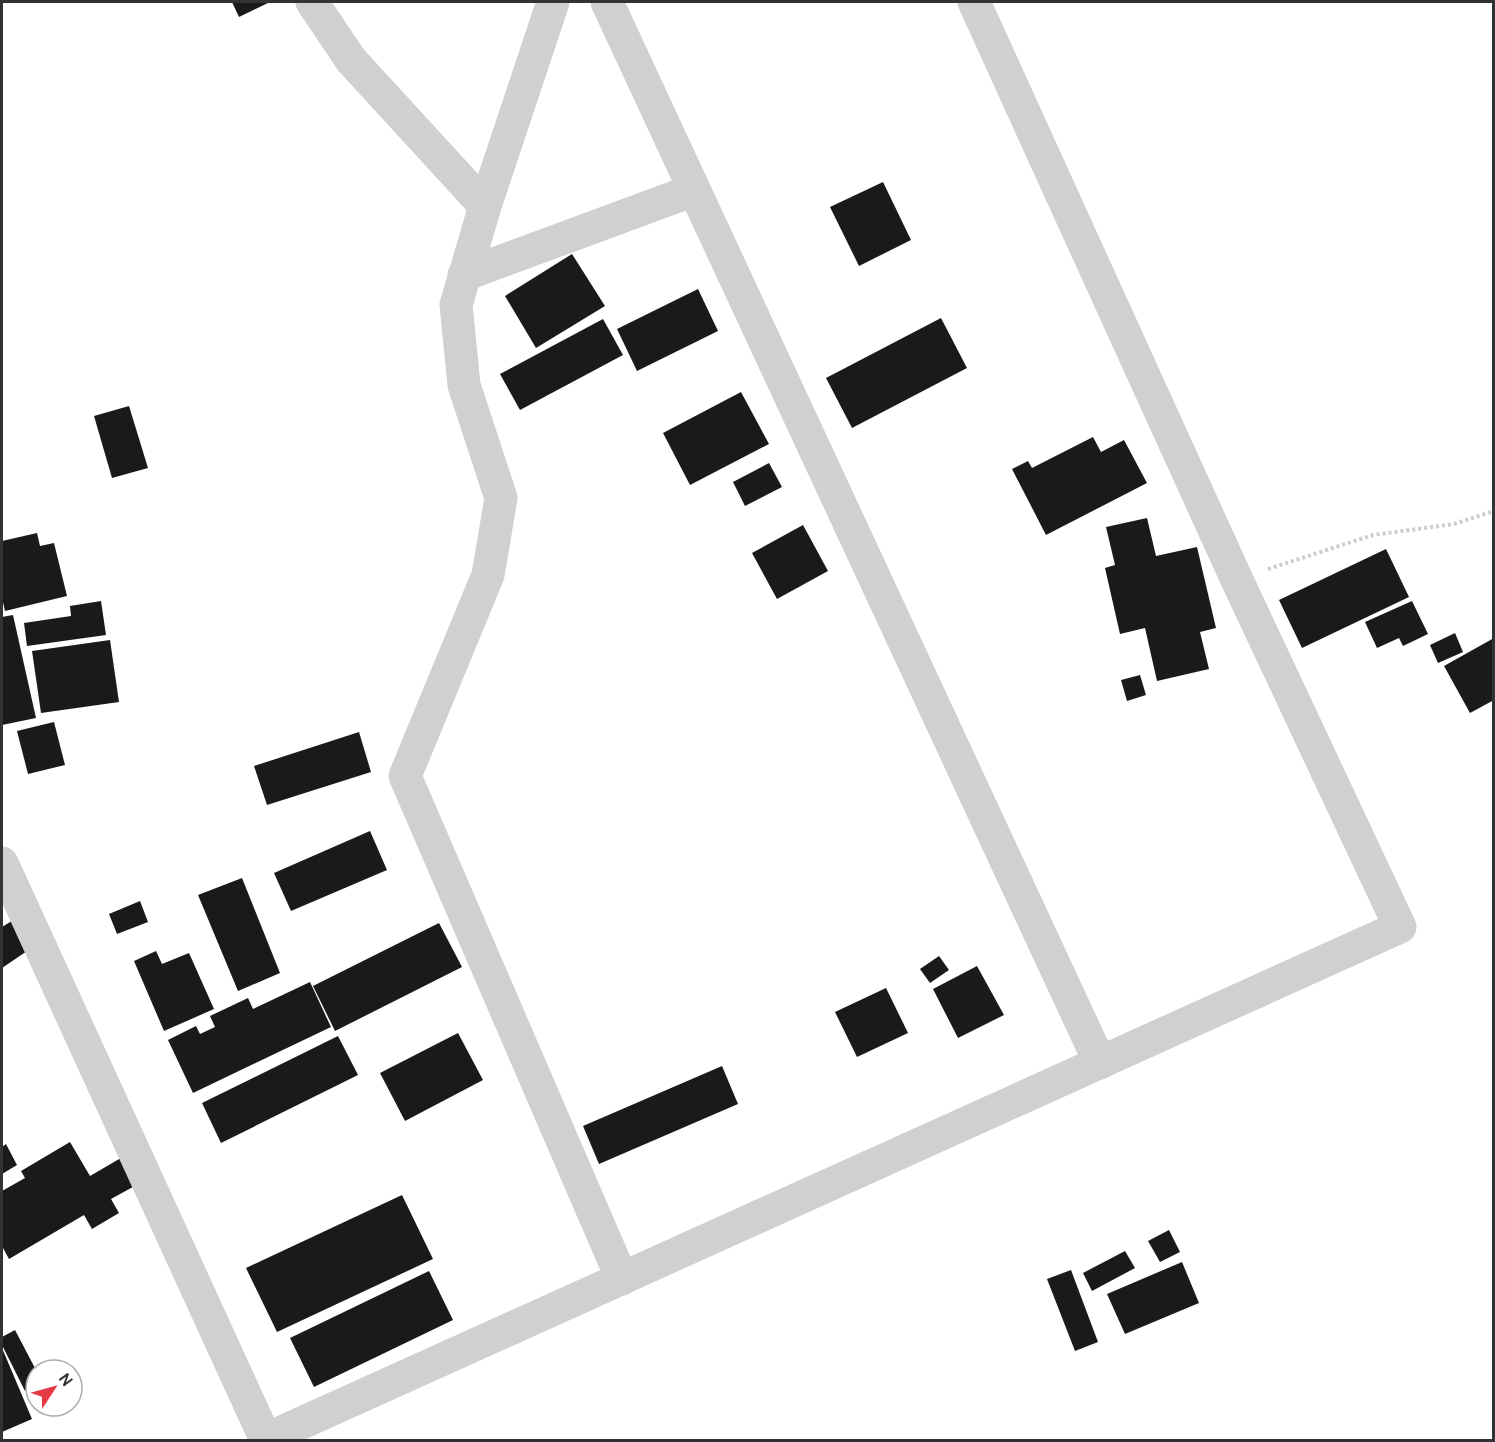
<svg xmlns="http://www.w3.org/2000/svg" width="1495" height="1442" viewBox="0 0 1495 1442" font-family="Cabin,sans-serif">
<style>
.building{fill:#1a1a1a}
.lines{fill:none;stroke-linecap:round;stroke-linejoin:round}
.path{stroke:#cdcdcd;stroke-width:4;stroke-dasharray:3 3;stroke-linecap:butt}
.minor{stroke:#d0d0d0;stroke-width:33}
</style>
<rect width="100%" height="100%" fill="#fff"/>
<g class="building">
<polygon points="232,2 270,2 239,17"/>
<polygon points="883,182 911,240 859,266 830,207"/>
<polygon points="572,254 605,306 536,348 505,296"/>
<polygon points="698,289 718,331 637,371 617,329"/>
<polygon points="941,318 967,368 852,428 826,378"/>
<polygon points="603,319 623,355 520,410 500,374"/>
<polygon points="741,392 769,444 690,485 663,433"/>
<polygon points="129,406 148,468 112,478 94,416"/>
<polygon points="1093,437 1101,452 1124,440 1147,483 1046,535 1012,469 1028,461 1032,468"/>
<polygon points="769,463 782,487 745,506 733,482"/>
<polygon points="1147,518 1156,556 1197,547 1216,628 1200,632 1209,669 1157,681 1145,628 1120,634 1105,568 1115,565 1106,527"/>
<polygon points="803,525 828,571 777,599 752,553"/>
<polygon points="37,533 40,546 54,543 67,596 5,611 2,598 2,541"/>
<polygon points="1386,549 1409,597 1302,648 1279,600"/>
<polygon points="101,601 106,635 27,646 24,623 71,616 70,606"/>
<polygon points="1412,601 1428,634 1403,646 1399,638 1377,648 1365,622"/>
<polygon points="13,615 36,718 2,725 2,617"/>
<polygon points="1455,633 1463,652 1438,663 1430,645"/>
<polygon points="1494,638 1494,700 1470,713 1444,666"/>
<polygon points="110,640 119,702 41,713 32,651"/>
<polygon points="1140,675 1146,695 1127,701 1121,680"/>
<polygon points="54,722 65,765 28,774 17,731"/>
<polygon points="359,732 371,772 267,805 254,766"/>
<polygon points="370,831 387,870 291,911 274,873"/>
<polygon points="242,878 280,973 238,991 198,895"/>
<polygon points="140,901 148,922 117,934 109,914"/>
<polygon points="15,919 33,947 2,968 2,927"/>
<polygon points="439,923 462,967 335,1031 313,986"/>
<polygon points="156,951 162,964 189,953 214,1009 164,1031 134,961"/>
<polygon points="939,956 949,970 930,983 920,969"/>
<polygon points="977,966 1004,1015 958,1038 933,989"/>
<polygon points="310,982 331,1027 193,1093 168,1040 196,1026 200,1034 215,1027 210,1016 248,998 253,1009"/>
<polygon points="886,988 908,1033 857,1057 835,1012"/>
<polygon points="458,1033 483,1080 405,1121 380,1073"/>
<polygon points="338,1036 358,1075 221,1143 202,1103"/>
<polygon points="722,1066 738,1104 599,1164 583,1126"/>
<polygon points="70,1142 90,1176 126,1155 142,1182 111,1199 119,1213 92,1229 84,1215 9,1259 2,1246 2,1191 25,1178 21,1171"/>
<polygon points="6,1144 17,1165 2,1174 2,1147"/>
<polygon points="402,1195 433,1259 277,1332 246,1268"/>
<polygon points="1169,1230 1180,1252 1160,1262 1148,1241"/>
<polygon points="1125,1251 1135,1268 1092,1291 1083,1273"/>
<polygon points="1182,1262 1199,1303 1125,1334 1107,1294"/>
<polygon points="1071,1270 1098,1342 1075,1351 1047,1279"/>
<polygon points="429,1271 453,1320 314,1387 290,1338"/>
<polygon points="15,1330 36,1370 36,1386 25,1391 2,1345 2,1337"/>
<polygon points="2,1348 32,1419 2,1432"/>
</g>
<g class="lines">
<polyline class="path" points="1268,569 1373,535 1454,524 1494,511"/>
<g class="minor">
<polyline points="312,2 351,60 485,206 456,305 464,385 501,498 488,575 405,776 622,1279"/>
<polyline points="607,2 1100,1063"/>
<polyline points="485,206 553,2"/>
<polyline points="464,275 694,190"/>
<polyline points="2,863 266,1440"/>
<polyline points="264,1440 1400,927 1237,580 974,2"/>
</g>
</g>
<rect width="1495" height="1442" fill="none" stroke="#333333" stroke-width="6"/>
<g transform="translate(54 1388) rotate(54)"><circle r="28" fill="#ffffff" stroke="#adadad" stroke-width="1.5"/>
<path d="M0-4.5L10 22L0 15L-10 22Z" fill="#e63946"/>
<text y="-9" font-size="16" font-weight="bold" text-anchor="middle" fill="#333333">N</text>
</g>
</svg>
